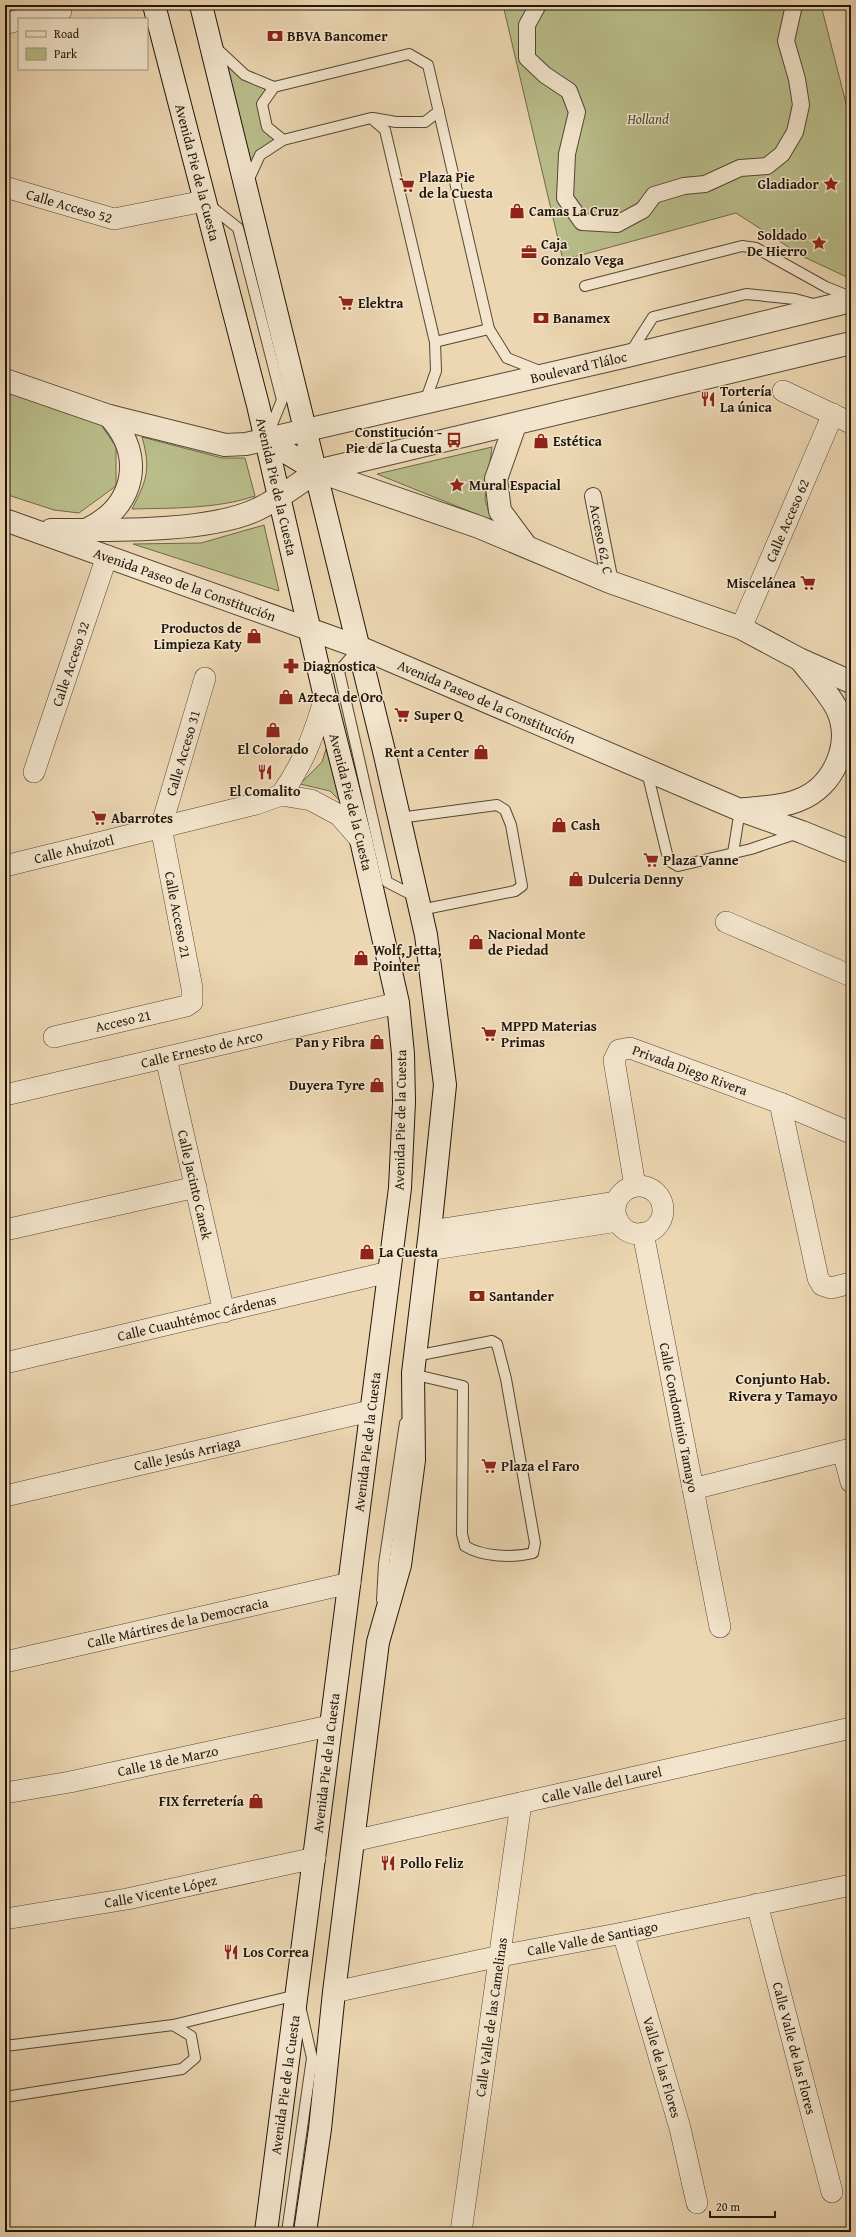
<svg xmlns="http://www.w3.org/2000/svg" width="856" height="2237" viewBox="0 0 856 2237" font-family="'Gentium Book Plus',serif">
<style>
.green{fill:#b9be8b;stroke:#6d6a4a}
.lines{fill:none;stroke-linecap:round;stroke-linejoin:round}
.service-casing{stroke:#544634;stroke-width:12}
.pedestrian-casing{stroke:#544634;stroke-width:18}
.minor-casing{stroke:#544634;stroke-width:22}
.tertiary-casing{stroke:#544634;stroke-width:24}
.secondary-casing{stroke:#21160a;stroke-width:24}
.service{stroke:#f3e5cd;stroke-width:10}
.pedestrian{stroke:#f3e5cd;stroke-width:16}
.minor{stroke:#f3e5cd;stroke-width:21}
.tertiary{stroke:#f3e5cd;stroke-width:22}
.secondary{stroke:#f3e5cd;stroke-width:22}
.labels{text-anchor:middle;stroke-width:3;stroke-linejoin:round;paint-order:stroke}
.poi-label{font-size:14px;font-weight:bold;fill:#21160a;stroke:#f3e5cd;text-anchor:start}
.park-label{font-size:14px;font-style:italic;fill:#4f4831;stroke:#f3e5cd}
.street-label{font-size:14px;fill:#21160a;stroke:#f3e5cd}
.neighbourhood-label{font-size:15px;font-weight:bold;fill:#21160a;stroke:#f3e5cd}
</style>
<rect width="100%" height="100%" fill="#ecd7b2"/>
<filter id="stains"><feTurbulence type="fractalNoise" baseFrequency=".005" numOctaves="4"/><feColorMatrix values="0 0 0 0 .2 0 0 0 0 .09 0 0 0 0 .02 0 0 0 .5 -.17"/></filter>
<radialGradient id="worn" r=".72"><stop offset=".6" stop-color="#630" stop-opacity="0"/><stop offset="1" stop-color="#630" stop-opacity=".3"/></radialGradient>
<g class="green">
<polygon points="503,5 821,5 851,123 851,279 804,257 736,213 563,260"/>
<polygon points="210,43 245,75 274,87 262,105 267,127 283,140 260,155 246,184"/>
<polygon points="5,390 100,423 116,447 116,486 79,513 54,510 5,494"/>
<path d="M142 437 222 458H245L255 496C217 509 172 508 132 509 147 480 151 469 142 437Z"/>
<polygon points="492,447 485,499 491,520 377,474"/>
<polygon points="264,525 279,591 133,544 201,543"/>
<polygon points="326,749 341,802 330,791 300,784 322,762"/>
</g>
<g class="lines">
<defs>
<g id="service">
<polyline points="215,47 245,75 274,87 409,54 428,65 489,329 507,358 542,372"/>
<polyline points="274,87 262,104 267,127 283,140"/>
<polyline points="373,118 396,122 425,122 439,111"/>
<polyline points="248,181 260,155 283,140 371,118 385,130 435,342 436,371 425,402"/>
<polyline points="209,205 238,228 282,400 268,434"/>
<polyline points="585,286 742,246 756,248 826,287 851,297"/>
<polyline points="435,342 489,329"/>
<polyline points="630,353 653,317 746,294 795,299 817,305"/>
<polyline points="358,649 339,671 387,882 416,897"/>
<polyline points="647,772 667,854 671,862 678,866 751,849 798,833"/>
<polyline points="399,818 497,805 505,810 511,825 522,886 515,891 420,910"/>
<polyline points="733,853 740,810"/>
<path d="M412 1374 463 1386 462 1534 465 1546C482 1557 514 1558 533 1553L535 1543 506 1379 497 1344 492 1341 415 1356"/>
<polyline points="382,1600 384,1564 405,1423"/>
<polyline points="5,2046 173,2025 297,1995"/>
<polyline points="5,2097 182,2069 195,2058 191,2036 173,2025"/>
<polyline points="287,2232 312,2058 301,2010"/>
</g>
<g id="pedestrian">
<polyline points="538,5 527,25 527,58 545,75 569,91 577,112 567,154 565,198 582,222 617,224 643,210 654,195 684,186 705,184 740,168 767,166 782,154 795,132 801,105 797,79 786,41 794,5"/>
<path id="s1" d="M593 496 610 582"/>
</g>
<g id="minor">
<polyline points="25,19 61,11"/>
<polyline points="5,24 19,20"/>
<path id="s2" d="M5 187 114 219 204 201"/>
<polyline points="783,391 851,423"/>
<path id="s3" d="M741 628 833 414"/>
<path id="s4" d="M34 772 107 556"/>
<path d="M281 795C304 762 314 735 325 697"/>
<path id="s5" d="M5 866 256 804 281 795 311 800 339 815 361 840"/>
<polyline points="726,922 851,976"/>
<path id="s6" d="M54 1037 186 1006 192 1002V988L161 827 205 678"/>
<path id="s7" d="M166 1058 224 1312"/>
<path id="s8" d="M5 1095 398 1003"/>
<polyline points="780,1103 818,1278 822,1285 831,1288 851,1283"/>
<path id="s9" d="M635 1186 614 1060 619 1050 630 1048 780 1103 851 1133"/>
<circle cx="639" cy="1210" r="24"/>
<polyline points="5,1230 196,1187"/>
<polyline points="430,1231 616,1202"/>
<path id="s10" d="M643 1233 720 1627"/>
<polyline points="428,1250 618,1221"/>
<path id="s11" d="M5 1363 389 1272"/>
<polyline points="843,1451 851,1482"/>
<polyline points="693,1489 851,1449"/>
<path id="s12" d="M5 1496 370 1411"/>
<path id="s13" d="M5 1662 350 1583"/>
<path id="s14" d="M5 1793 70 1782 329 1726"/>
<path id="s15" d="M353 1841 851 1728"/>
<path id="s16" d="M757 1904 832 2192"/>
<path id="s17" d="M5 1919 127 1899 315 1858"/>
<path id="s18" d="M623 1933 680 2128 697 2203"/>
<path id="s19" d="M334 1992 500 1956 623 1933 851 1885"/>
<path id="s20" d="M461 2232 521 1803"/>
</g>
<g id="tertiary">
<path id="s21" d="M5 380 109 416 225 445 246 444 627 356 851 301"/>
<polyline points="515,425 496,479 500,511 526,546"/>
<polyline points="317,471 479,527 610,582 741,628 799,659 851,682"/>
<path id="s22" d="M5 520 359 647 740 810 802 832 851 852"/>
<path d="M88 529C136 505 145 455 109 416"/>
<path d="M51 530C108 530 208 533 258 509 279 499 298 484 317 471L851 343"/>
<path d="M745 809C763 807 783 807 799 800 834 787 853 743 837 709 828 692 814 677 802 662"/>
</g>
<g id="secondary">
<path id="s23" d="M154 5 258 405 325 697 361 840 398 1003 403 1054 404 1102 400 1188 266 2232"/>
<polyline points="201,5 384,751 426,935 445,1085 430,1231 413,1373 414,1460 400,1565 378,1642 334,1992 320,2129 305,2232"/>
<polyline points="266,440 317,471"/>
</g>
</defs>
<use href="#service" class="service-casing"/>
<use href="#pedestrian" class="pedestrian-casing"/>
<use href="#minor" class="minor-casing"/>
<use href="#tertiary" class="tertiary-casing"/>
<use href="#secondary" class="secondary-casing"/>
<use href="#service" class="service"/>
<use href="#pedestrian" class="pedestrian"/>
<use href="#minor" class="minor"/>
<use href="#tertiary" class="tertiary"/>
<use href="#secondary" class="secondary"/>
</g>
<defs>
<symbol id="bank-bare" viewBox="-9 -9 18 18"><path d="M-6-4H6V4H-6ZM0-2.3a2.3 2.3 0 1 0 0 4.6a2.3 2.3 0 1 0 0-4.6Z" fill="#8f2418" stroke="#f3e5cd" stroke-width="2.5" paint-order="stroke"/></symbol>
<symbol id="sight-bare" viewBox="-9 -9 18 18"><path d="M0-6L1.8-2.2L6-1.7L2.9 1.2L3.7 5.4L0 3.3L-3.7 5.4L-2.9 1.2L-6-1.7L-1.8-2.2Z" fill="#8f2418" stroke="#f3e5cd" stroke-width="2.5" paint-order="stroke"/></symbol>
<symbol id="supermarket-bare" viewBox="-9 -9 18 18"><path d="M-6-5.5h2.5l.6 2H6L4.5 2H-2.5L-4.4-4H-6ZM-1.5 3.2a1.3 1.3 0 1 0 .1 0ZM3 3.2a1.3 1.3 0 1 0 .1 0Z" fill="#8f2418" stroke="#f3e5cd" stroke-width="2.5" paint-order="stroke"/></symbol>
<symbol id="shop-bare" viewBox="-9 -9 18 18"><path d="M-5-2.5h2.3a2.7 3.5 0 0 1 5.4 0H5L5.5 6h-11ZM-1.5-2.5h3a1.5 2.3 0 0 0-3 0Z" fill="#8f2418" stroke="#f3e5cd" stroke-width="2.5" paint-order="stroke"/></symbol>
<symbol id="office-bare" viewBox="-9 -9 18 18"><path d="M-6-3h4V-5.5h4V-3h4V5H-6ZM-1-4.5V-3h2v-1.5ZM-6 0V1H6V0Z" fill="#8f2418" stroke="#f3e5cd" stroke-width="2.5" paint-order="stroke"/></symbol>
<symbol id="restaurant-bare" viewBox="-9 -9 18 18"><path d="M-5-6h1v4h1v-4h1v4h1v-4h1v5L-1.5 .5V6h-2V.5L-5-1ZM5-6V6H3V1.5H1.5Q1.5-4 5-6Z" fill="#8f2418" stroke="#f3e5cd" stroke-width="2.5" paint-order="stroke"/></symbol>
<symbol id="bus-bare" viewBox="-9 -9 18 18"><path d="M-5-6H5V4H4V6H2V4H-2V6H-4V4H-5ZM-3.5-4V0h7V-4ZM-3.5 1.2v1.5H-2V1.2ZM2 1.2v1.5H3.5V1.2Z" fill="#8f2418" stroke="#f3e5cd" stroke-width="2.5" paint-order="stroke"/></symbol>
<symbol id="pharmacy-bare" viewBox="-9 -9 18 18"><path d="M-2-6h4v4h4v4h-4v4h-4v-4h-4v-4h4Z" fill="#8f2418" stroke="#f3e5cd" stroke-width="2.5" paint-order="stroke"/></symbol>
</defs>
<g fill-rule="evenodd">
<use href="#bank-bare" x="264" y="25" width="22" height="22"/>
<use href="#sight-bare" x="820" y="173" width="22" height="22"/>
<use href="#supermarket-bare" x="396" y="174" width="22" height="22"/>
<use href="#shop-bare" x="506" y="200" width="22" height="22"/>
<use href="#sight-bare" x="808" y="232" width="22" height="22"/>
<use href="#office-bare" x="518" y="241" width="22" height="22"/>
<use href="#supermarket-bare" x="335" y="292" width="22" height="22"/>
<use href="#bank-bare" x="530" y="307" width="22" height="22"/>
<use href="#restaurant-bare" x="697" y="388" width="22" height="22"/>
<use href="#bus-bare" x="443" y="429" width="22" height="22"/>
<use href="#shop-bare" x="530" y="430" width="22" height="22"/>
<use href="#sight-bare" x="446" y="474" width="22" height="22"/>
<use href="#supermarket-bare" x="797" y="572" width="22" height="22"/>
<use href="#shop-bare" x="243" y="625" width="22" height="22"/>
<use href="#pharmacy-bare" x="280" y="655" width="22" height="22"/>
<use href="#shop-bare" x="275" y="686" width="22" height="22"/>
<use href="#supermarket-bare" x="391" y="704" width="22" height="22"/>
<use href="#shop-bare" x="262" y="719" width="22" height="22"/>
<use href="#shop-bare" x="470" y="741" width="22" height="22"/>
<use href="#restaurant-bare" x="254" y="761" width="22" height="22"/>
<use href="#supermarket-bare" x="88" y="807" width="22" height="22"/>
<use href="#shop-bare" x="548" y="814" width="22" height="22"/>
<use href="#supermarket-bare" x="640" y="849" width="22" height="22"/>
<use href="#shop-bare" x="565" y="868" width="22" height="22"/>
<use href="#shop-bare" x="465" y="931" width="22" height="22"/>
<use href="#shop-bare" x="350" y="947" width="22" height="22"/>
<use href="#supermarket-bare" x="478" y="1023" width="22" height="22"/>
<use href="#shop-bare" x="366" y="1031" width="22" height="22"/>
<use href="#shop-bare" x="366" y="1074" width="22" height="22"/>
<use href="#shop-bare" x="356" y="1241" width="22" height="22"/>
<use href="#bank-bare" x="466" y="1285" width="22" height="22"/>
<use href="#supermarket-bare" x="478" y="1455" width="22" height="22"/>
<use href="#shop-bare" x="245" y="1790" width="22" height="22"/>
<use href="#restaurant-bare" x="377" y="1852" width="22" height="22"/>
<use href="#restaurant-bare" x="220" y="1941" width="22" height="22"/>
</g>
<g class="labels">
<g class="poi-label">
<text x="287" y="41">BBVA Bancomer</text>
<text x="419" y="182">Plaza Pie<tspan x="419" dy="16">de la Cuesta</tspan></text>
<text x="819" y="189" text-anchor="end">Gladiador</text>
<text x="529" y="216">Camas La Cruz</text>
<text x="807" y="240" text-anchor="end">Soldado<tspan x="807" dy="16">De Hierro</tspan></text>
<text x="541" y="249">Caja<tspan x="541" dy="16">Gonzalo Vega</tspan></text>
<text x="358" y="308">Elektra</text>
<text x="553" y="323">Banamex</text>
<text x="720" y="396">Tortería<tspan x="720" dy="16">La única</tspan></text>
<text x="442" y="437" text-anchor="end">Constitución -<tspan x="442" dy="16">Pie de la Cuesta</tspan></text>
<text x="553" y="446">Estética</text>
<text x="469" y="490">Mural Espacial</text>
<text x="796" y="588" text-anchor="end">Miscelánea</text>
<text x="242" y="633" text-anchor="end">Productos de<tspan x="242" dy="16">Limpieza Katy</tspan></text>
<text x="303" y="671">Diagnostica</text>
<text x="298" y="702">Azteca de Oro</text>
<text x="414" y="720">Super Q</text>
<text x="273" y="754" text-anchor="middle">El Colorado</text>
<text x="469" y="757" text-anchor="end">Rent a Center</text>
<text x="265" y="796" text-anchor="middle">El Comalito</text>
<text x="111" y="823">Abarrotes</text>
<text x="571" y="830">Cash</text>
<text x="663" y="865">Plaza Vanne</text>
<text x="588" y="884">Dulceria Denny</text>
<text x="488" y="939">Nacional Monte<tspan x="488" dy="16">de Piedad</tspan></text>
<text x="373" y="955">Wolf, Jetta,<tspan x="373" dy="16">Pointer</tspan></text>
<text x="501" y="1031">MPPD Materias<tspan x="501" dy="16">Primas</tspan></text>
<text x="365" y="1047" text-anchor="end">Pan y Fibra</text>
<text x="365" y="1090" text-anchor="end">Duyera Tyre</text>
<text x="379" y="1257">La Cuesta</text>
<text x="489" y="1301">Santander</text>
<text x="501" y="1471">Plaza el Faro</text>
<text x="244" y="1806" text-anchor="end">FIX ferretería</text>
<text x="400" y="1868">Pollo Feliz</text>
<text x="243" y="1957">Los Correa</text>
</g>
<g class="park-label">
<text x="648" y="124">Holland</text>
</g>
<g class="street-label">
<text dy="5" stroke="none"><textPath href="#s23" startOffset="173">Avenida Pie de la Cuesta</textPath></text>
<text dy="5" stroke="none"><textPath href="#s2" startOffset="67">Calle Acceso 52</textPath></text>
<text dy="5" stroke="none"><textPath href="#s21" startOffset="592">Boulevard Tláloc</textPath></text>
<text dy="5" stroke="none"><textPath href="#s23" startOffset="497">Avenida Pie de la Cuesta</textPath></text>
<text dy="5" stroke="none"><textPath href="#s3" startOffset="117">Calle Acceso 62</textPath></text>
<text dy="5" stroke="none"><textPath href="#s1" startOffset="44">Acceso 62, C</textPath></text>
<text dy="5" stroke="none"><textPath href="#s22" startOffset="191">Avenida Paseo de la Constitución</textPath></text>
<text dy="5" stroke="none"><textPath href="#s4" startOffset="114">Calle Acceso 32</textPath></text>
<text dy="5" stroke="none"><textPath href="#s22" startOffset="515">Avenida Paseo de la Constitución</textPath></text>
<text dy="5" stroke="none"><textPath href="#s6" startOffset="398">Calle Acceso 31</textPath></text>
<text dy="5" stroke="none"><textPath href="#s23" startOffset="821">Avenida Pie de la Cuesta</textPath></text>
<text dy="5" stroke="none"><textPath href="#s5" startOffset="71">Calle Ahuízotl</textPath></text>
<text transform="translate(178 915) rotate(79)" y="5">Calle Acceso 21</text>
<text dy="5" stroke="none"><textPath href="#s6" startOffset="71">Acceso 21</textPath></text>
<text dy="5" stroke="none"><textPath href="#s8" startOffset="202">Calle Ernesto de Arco</textPath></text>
<text dy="5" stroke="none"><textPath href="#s9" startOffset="214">Privada Diego Rivera</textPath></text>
<text transform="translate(400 1120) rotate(-89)" y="5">Avenida Pie de la Cuesta</text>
<text dy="5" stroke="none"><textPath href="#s7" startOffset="130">Calle Jacinto Canek</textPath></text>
<text dy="5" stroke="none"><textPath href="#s11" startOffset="197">Calle Cuauhtémoc Cárdenas</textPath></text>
<text dy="5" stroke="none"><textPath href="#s10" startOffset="188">Calle Condominio Tamayo</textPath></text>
<text transform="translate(367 1442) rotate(-83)" y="5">Avenida Pie de la Cuesta</text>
<text dy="5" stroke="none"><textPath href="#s12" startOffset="187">Calle Jesús Arriaga</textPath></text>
<text dy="5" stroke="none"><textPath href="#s13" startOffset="177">Calle Mártires de la Democracia</textPath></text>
<text dy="5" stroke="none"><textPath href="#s14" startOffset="166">Calle 18 de Marzo</textPath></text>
<text transform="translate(326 1763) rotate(-83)" y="5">Avenida Pie de la Cuesta</text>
<text dy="5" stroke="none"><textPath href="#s15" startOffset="255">Calle Valle del Laurel</textPath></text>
<text dy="5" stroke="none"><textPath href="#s17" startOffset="158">Calle Vicente López</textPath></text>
<text dy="5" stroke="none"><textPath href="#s19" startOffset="264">Calle Valle de Santiago</textPath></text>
<text dy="5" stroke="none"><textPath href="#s20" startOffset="217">Calle Valle de las Camelinas</textPath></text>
<text dy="5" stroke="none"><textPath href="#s16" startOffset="149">Calle Valle de las Flores</textPath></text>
<text dy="5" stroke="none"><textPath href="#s18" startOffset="140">Valle de las Flores</textPath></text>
<text transform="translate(285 2085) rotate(-82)" y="5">Avenida Pie de la Cuesta</text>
</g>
<g class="neighbourhood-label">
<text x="783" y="1384">Conjunto Hab.<tspan x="783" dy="17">Rivera y Tamayo</tspan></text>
</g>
</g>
<rect width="856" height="2237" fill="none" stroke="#ecd7b2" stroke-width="20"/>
<rect x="6" y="6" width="844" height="2225" fill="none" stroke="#21160a" stroke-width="2"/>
<rect x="10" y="10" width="836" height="2217" fill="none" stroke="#21160a"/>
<rect x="18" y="18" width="130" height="52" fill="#f3e5cd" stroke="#9f927f"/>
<rect x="26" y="31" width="20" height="6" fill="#f3e5cd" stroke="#9f927f"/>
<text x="54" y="38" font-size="12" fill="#21160a">Road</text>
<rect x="26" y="48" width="20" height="12" fill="#b9be8b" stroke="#9f927f"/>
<text x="54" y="58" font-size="12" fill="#21160a">Park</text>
<path d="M710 2211v6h65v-6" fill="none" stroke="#21160a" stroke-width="2"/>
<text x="716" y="2211" font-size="12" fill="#21160a" stroke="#f3e5cd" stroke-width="3" paint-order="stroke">20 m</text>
<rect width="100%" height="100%" filter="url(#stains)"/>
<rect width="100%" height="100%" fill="url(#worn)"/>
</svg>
